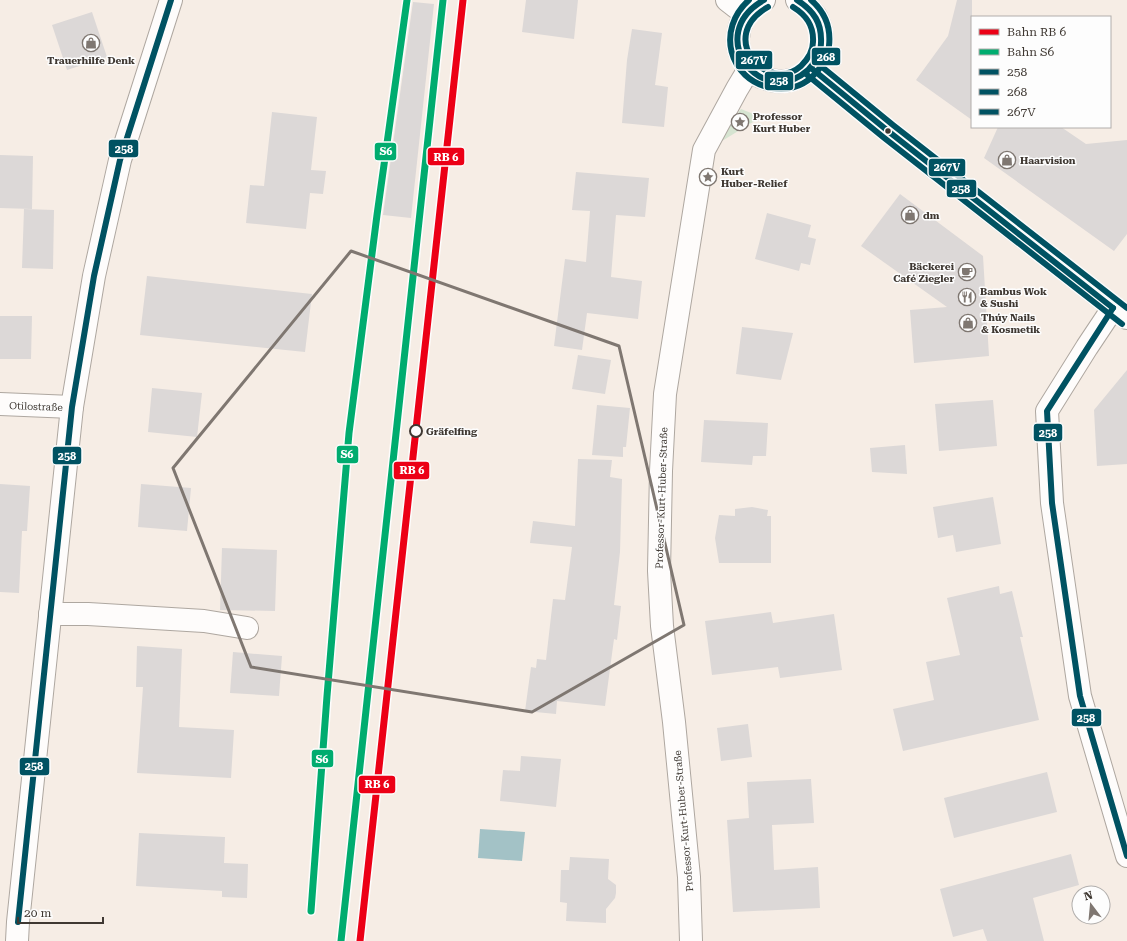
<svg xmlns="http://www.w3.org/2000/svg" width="1127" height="941" viewBox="0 0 1127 941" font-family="'Roboto Serif',serif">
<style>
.green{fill:#d6e4d1}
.water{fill:#a3c2c6}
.building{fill:#dcd8d7}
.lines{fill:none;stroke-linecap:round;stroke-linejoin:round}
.minor-casing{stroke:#aea7a0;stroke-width:24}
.minor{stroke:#fefcfb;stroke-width:22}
.bus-1-casing{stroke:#fdfdfd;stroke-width:9}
.bus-2-casing{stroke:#fdfdfd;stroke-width:9}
.bus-3-casing{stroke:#fdfdfd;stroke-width:9}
.bus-1{stroke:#005262;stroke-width:6}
.bus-2{stroke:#005262;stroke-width:6}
.bus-3{stroke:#005262;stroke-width:6}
.rail-1-casing{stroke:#fdfdfd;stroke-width:10}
.rail-2-casing{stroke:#fdfdfd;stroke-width:10}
.rail-1{stroke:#ec0016;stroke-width:7}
.rail-2{stroke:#00ac6f;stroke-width:7}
.marked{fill:none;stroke:#7f7771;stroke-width:3;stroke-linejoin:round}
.bus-dot{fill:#3f3832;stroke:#fdfdfd;stroke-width:1.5}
.stop-dot{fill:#fdfdfd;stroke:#3f3832;stroke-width:2}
.labels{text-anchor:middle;stroke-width:3;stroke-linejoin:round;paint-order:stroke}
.poi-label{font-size:10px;font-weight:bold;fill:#3f3832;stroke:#fdfdfd;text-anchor:start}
.street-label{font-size:10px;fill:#3f3832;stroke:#fdfdfd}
.stop-label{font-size:10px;font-weight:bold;fill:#3f3832;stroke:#fdfdfd;text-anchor:start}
.line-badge{stroke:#fdfdfd;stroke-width:1.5}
.badge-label{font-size:11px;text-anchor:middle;font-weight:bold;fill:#fff}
</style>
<rect width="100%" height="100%" fill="#f6ede5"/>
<polygon class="green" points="741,109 761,117 722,141 717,140"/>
<polygon class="water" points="480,829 525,832 522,861 478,858"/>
<g class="building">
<polygon points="526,0 578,0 574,39 522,32"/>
<polygon points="957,0 972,0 972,120 916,80 948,36"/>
<polygon points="413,2 434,4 411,218 383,215"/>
<polygon points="92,12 107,57 67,70 52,25"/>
<polygon points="632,29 662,33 655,85 668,87 664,127 622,123 627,60"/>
<polygon points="272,112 317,117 311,170 326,171 323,194 310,193 306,229 246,223 250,185 264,186"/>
<polygon points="998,127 1061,127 1086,144 1127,140 1127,234 1114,251 984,158"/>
<polygon points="0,155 33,156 32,209 0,208"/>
<polygon points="576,172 649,178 645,217 616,215 611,277 642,281 638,319 587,313 582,350 554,346 565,259 586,262 590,211 572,210"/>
<polygon points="900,194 983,256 989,356 914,363 910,310 947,307 861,246"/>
<polygon points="24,209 54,210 53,269 22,268"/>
<polygon points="767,213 811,225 808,237 816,239 810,265 801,263 799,271 755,259"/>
<polygon points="147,276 312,294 305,352 140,335"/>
<polygon points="0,316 32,316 31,359 0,359"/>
<polygon points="742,327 793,333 781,380 736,374"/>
<polygon points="578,355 611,360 605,394 572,389"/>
<polygon points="1127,370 1127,464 1097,466 1094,410"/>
<polygon points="152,388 202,393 197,437 148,432"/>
<polygon points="993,400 997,446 939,451 935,404"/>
<polygon points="597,405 630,408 626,447 623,447 623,457 592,455"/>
<polygon points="704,420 768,423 766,456 753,456 752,465 701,462"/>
<polygon points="905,445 907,474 872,472 870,448"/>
<polygon points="578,459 612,460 610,477 622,479 620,552 614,605 621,606 617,640 614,639 605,706 557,701 556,714 525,711 531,667 536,668 537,659 546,660 553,599 565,600 572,547 530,543 533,521 575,526"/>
<polygon points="0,484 30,486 27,531 22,531 19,593 0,592"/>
<polygon points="141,484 191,488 187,531 138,527"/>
<polygon points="993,497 1001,544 956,552 953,535 938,538 933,507"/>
<polygon points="752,507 768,510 767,516 771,516 771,563 719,563 715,538 719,515 735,516 735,509"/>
<polygon points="222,548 277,550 275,611 220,610"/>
<polygon points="999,586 1000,594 1012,591 1023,637 1020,637 1039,720 903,751 893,709 934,700 926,662 960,655 947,598"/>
<polygon points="771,612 773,623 834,614 842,670 780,678 778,667 712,675 705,621"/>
<polygon points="137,646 182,649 179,727 234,730 231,778 137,773 143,687 136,687"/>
<polygon points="233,652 282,656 279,696 230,693"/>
<polygon points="748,724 752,757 721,761 717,728"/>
<polygon points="521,756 561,759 556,807 500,801 503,770 520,771"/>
<polygon points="1047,772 1057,812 954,838 944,798"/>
<polygon points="811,779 814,823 772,825 774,870 818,867 820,908 733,912 727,820 749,818 747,782"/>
<polygon points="139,833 225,837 224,863 248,864 247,898 222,897 222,891 136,886"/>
<polygon points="1071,854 1079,885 1033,898 1044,941 987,941 983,929 953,937 940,889"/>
<polygon points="570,857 609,859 608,879 616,885 616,893 615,898 606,909 606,923 566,921 567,903 560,902 561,870 569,870"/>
</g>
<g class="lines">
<defs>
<g id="minor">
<polyline points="727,0 745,14"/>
<path d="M764 0C748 8 739 20 738 38 737 49 741 57 747 66 752 73 760 77 767 79 803 91 832 54 818 21 815 12 805 5 797 0"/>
<polyline points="811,68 888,131 1127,318"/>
<polyline points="1113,308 1087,347 1047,411 1052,503 1080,696 1127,856"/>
<polyline points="0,404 72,407"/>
<polyline points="50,614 88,614 204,621 247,628"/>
<polyline points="17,941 18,922 72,407 94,276 120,160 171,0"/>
<polyline points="691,941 689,877 674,722 662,626 659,571 661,471 665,394 704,150 737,89 749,69"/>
</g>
</defs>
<use href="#minor" class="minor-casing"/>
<use href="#minor" class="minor"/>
<defs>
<g id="bus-1">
<path d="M764 0C702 35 762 111 808 70 815 63 821 52 821 43 822 23 814 11 797 0"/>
<polyline points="811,68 888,131 1113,308"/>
<polyline points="1113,308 1047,411 1052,503 1080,696 1127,856"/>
<polyline points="18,922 72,407 94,276 120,160 171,0"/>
</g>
<g id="bus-2">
<path d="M749 0C716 29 728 80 772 88 786 91 801 87 812 77 820 69 828 58 829 46 831 28 825 12 811 0"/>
<polyline points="806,74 883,137 1122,324"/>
</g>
<g id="bus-3">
<path d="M768 7C715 37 768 95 801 66 808 59 813 51 813 42 814 25 806 15 793 7"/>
<polyline points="816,62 893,125 1127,308"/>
</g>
</defs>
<use href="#bus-1" class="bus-1-casing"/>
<use href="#bus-2" class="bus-2-casing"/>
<use href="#bus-3" class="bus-3-casing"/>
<use href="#bus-1" class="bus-1"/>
<use href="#bus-2" class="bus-2"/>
<use href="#bus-3" class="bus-3"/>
<defs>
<polyline id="rail-1" points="360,941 463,0"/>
<g id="rail-2">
<polyline points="311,911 327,696 349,433 377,215 407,0"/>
<polyline points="341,941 443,0"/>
</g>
</defs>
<use href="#rail-1" class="rail-1-casing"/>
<use href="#rail-2" class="rail-2-casing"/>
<use href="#rail-1" class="rail-1"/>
<use href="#rail-2" class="rail-2"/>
</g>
<path class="marked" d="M351 251 619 346 684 625 532 712 251 667 173 468Z"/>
<defs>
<symbol id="shop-ring" viewBox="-11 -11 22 22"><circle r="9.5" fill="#fdfdfd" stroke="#7f7771" stroke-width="1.5"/><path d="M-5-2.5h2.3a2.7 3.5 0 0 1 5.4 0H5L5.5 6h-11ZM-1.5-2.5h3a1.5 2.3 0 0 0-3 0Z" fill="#7f7771"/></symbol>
<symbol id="sight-ring" viewBox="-11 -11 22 22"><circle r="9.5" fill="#fdfdfd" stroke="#7f7771" stroke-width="1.5"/><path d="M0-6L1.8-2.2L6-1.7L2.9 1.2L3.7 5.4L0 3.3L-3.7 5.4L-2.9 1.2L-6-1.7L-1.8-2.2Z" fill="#7f7771"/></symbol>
<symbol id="cafe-ring" viewBox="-11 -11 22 22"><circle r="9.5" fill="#fdfdfd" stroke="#7f7771" stroke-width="1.5"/><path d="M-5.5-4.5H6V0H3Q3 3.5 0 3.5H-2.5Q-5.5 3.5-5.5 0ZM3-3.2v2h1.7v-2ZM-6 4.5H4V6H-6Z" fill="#7f7771"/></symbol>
<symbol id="restaurant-ring" viewBox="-11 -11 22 22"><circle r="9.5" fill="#fdfdfd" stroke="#7f7771" stroke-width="1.5"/><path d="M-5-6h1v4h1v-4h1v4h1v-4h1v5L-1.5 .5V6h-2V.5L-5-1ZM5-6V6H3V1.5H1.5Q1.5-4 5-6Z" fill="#7f7771"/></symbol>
</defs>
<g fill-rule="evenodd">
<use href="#shop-ring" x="81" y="33" width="20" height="20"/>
<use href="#sight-ring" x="730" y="112" width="20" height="20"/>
<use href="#shop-ring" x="997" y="150" width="20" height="20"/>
<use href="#sight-ring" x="698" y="167" width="20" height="20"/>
<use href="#shop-ring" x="900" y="205" width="20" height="20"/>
<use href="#cafe-ring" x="957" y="262" width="20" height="20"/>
<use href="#restaurant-ring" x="957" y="287" width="20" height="20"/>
<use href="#shop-ring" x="958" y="313" width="20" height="20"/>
</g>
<circle class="bus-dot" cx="888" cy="131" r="3.5"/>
<circle class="stop-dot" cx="416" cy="431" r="6"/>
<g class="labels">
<g class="poi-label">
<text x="91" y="64" text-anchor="middle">Trauerhilfe Denk</text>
<text x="753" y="120">Professor<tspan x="753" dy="12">Kurt Huber</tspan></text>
<text x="1020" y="164">Haarvision</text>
<text x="721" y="175">Kurt<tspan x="721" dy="12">Huber-Relief</tspan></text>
<text x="923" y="219">dm</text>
<text x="954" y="270" text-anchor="end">Bäckerei<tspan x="954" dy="12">Café Ziegler</tspan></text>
<text x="980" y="295">Bambus Wok<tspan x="980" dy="12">&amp; Sushi</tspan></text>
<text x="981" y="321">Thúy Nails<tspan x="981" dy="12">&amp; Kosmetik</tspan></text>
</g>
<g class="street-label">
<text transform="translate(36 406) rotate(2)" y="4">Otilostraße</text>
<text transform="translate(661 498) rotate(-88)" y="4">Professor-Kurt-Huber-Straße</text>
<text transform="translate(683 821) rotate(-95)" y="4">Professor-Kurt-Huber-Straße</text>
</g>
<g class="stop-label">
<text x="426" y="435">Gräfelfing</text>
</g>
</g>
<g class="line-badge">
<rect x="811" y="47" width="30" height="19" rx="4" fill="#005262"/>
<rect x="735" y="50" width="38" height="20" rx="4" fill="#005262"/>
<rect x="764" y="71" width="30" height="20" rx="4" fill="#005262"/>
<rect x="108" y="139" width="31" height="19" rx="4" fill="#005262"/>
<rect x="374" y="142" width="23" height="19" rx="4" fill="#00ac6f"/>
<rect x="427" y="147" width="38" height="19" rx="4" fill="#ec0016"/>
<rect x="928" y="158" width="38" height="19" rx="4" fill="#005262"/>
<rect x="946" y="179" width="31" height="19" rx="4" fill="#005262"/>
<rect x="1033" y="423" width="30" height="19" rx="4" fill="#005262"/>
<rect x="336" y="445" width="23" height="19" rx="4" fill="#00ac6f"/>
<rect x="52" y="446" width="30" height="19" rx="4" fill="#005262"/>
<rect x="393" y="461" width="37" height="19" rx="4" fill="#ec0016"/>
<rect x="1071" y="708" width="31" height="19" rx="4" fill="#005262"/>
<rect x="311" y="749" width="23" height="19" rx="4" fill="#00ac6f"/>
<rect x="19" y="757" width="31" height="19" rx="4" fill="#005262"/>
<rect x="358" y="775" width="38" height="19" rx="4" fill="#ec0016"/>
</g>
<g class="badge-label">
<text x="826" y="61">268</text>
<text x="754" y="64">267V</text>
<text x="779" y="85">258</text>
<text x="124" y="153">258</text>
<text x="386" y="155">S6</text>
<text x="446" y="161">RB 6</text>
<text x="947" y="171">267V</text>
<text x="961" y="193">258</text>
<text x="1048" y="437">258</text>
<text x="347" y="458">S6</text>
<text x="67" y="460">258</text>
<text x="412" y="474">RB 6</text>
<text x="1086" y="722">258</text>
<text x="322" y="763">S6</text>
<text x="34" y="770">258</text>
<text x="377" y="788">RB 6</text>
</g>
<rect x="971" y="16" width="140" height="112" fill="#fdfdfd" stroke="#b1aeac"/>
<rect x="979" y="29" width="20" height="6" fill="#ec0016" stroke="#b1aeac"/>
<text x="1007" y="36" font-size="12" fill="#3f3832">Bahn RB 6</text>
<rect x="979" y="49" width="20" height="6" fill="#00ac6f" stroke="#b1aeac"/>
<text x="1007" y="56" font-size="12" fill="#3f3832">Bahn S6</text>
<rect x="979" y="69" width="20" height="6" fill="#005262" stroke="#b1aeac"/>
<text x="1007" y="76" font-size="12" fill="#3f3832">258</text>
<rect x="979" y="89" width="20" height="6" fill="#005262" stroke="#b1aeac"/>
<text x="1007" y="96" font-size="12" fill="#3f3832">268</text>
<rect x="979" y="109" width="20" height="6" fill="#005262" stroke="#b1aeac"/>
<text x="1007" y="116" font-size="12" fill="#3f3832">267V</text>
<g transform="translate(1091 905) rotate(344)"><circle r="19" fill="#fdfdfd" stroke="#b1aeac"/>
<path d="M0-3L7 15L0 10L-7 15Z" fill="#7f7771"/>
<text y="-6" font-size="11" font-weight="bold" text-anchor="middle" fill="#3f3832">N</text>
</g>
<path d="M18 917v6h85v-6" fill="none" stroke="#3f3832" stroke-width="2"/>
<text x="24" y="917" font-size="12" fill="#3f3832" stroke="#fdfdfd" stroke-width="3" paint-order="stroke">20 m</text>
</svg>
